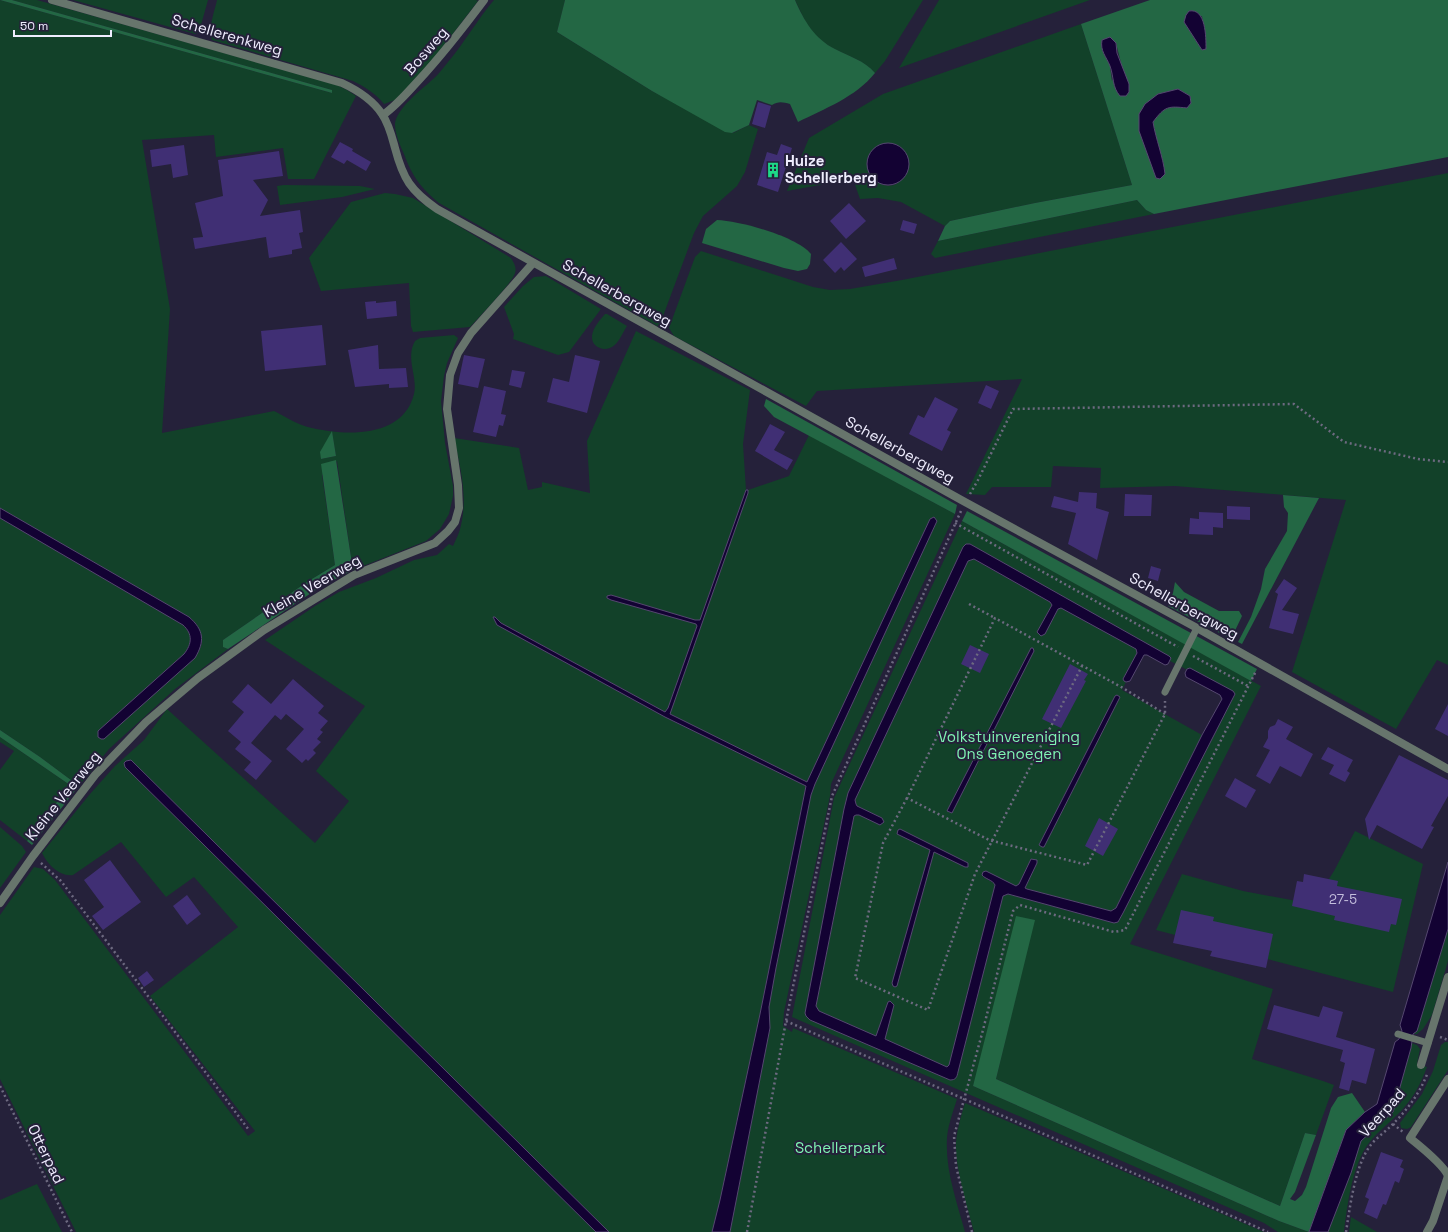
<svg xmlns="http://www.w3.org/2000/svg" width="1448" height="1232" viewBox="0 0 1448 1232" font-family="'Space Grotesk',sans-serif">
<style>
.green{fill:#124129;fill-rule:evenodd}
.forest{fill:#236744;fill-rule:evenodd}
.water{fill:#130233;stroke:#554870}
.building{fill:#402f74}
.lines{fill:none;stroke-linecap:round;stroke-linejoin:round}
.path{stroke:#6d6a80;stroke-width:2.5;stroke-dasharray:2 3;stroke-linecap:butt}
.lane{stroke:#67756c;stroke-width:7}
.street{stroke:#67756c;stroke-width:8}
.labels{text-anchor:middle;stroke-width:4;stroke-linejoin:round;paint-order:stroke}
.number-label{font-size:13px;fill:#c3bedc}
.street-label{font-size:15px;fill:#efedfe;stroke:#25213a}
.poi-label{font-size:15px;font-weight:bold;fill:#efedfe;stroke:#25213a;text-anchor:start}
.park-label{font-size:15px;fill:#7ff5b3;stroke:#25213a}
</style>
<rect width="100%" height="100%" fill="#25213a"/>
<g class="green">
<path d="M0 0 332 93V90L12 0H37L337 85 347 90 356 96 314 179H288L283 148 216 157 214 135 142 140 170 309 162 433 274 411C286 417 298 425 312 428 347 436 403 438 414 394 418 377 405 358 415 341L420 338 454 335 458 338 447 363 444 376 441 401 445 443 453 486V496L449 514 440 529 426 541 353 570 337 461 322 475 335 565 307 582 223 640V647L228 649 175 689 109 749 79 786 40 757 0 730V518L183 625C193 634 192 644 184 654L98 731 195 658 200 649 202 643 196 623 189 617 0 508ZM332 432 336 456 321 459Z"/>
<polygon points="73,0 208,0 199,32 195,34"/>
<path d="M217 0H476L478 1 428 66 395 100 384 104C375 93 365 87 353 81L212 40C207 31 215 10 217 0Z"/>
<path d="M494 0H565L557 32 652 91 733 133 749 125 758 129 745 172 737 186 703 216 694 233 659 327 439 203C421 188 412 176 404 154 400 145 395 134 395 124 396 109 421 90 432 80 438 75 443 68 448 62 465 42 477 20 494 0Z"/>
<path d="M795 0H923L885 61 875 73C861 57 838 54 822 41 809 31 802 15 795 0Z"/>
<polygon points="939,0 1090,0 899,68"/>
<path d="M1081 24 1132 185 1035 203 950 221 945 226 901 202 878 198 860 199 853 179 787 191 809 138 883 94ZM884 144 907 156C910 164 908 168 904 176 886 206 843 158 884 144Z"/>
<polygon points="1448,173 1448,665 1437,660 1396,729 1292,672 1346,500 1175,486 1100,488 1101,468 1053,466 1051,487 992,487 985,495 966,494 1022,379 817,391 806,406 674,336 669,328 695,257 701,251 813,287 830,290 850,289 902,280"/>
<polygon points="284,185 360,186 375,189 342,197 280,205 277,186"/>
<path d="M385 193 395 194 413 198 511 258C514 263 517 268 515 273 513 282 478 318 470 327L413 332 411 326 409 283 321 291 309 258 351 202Z"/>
<polygon points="1137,200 1146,210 1154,214 935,258 931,254 938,241"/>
<polygon points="546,276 601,309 569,352 558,355 513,339 514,334 504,307 523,286 534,277"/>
<path d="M605 314H607L627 326C623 332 619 343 612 347 604 352 591 347 592 336 593 327 600 320 605 314Z"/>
<path d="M636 331 750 390 743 444 746 490 745 492 700 620H695L611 595 607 596V598L611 600 696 624 697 626 668 708 665 712 501 623 495 617H493L497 625 665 717 806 786 760 1014 720 1200 712 1232H609L131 760 124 763 125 767 596 1232H76L0 1079V915L34 867 43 869 55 880 248 1136 255 1131 150 996 238 927 194 877 166 897 121 842 73 875C60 877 48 865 42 853L90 794 115 766 144 740 167 709 315 843 349 801 316 771 365 706 265 640 315 606 339 592 376 578 414 560 437 555 449 544 453 546C456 539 460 532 461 525 468 496 460 466 454 438L519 448 528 490 542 487V482L590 493 587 441Z"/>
<path d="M809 435 955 514 831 784 830 796 784 1012 783 1026 792 1032 793 1028 957 1099C953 1112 948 1125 947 1138 945 1170 957 1202 965 1232H730L770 1028 769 1007 776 968 811 795 815 784 937 521 934 517 930 519 807 782 670 715 669 713 748 493V490L789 476Z"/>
<path d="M962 521 1261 686 1130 944 1273 989 1252 1059 1323 1081 1334 1085 1316 1135 1305 1133 1280 1206 996 1079 1034 920 973 1086 1279 1221 1309 1232H1278L1264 1223 792 1017 834 798ZM966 544H970L1169 656 1171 658 1170 661 1235 694 1123 913 1118 922 1113 923 1008 894 1003 896 958 1072 954 1080H950L810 1020 844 809 848 793Z"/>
<polygon points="973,559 1050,602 1052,605 1037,632 1045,634 1058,609 1061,608 1136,649 1137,653 1123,679 1124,681 1126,682 1122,690 1202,735 1116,908 1111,911 1027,889 1025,888 1037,863 1031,859 1019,884 1016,886 983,877 994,883 995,885 949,1065 945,1067 886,1041 885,1037 878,1035 875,1036 819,1011 816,1006 854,816 856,815 859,815 880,825 882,818 857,806 856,804 855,800 968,561"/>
<polygon points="0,737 70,785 27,841 0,820 0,770 14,751 0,742"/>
<polygon points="0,827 22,846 26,852 0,888"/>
<polygon points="1355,831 1423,864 1393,992 1156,930 1182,874 1243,891 1313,904 1334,871"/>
<polygon points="1448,929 1448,961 1432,1015 1423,1029 1417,1034 1414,1034 1417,1031"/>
<polygon points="1445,1042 1448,1042 1448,1070 1411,1127 1407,1129 1401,1128 1400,1123 1422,1094 1433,1071 1441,1045"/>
<path d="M1411 1043 1417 1045 1420 1049 1417 1064 1427 1067C1420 1086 1411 1102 1396 1116 1386 1126 1374 1135 1366 1147 1352 1169 1347 1206 1344 1232H1328L1351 1173 1361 1141 1393 1112 1411 1048Z"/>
<path d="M965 1103 1264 1232H974C967 1205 955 1169 956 1142 957 1129 961 1116 965 1103Z"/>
<polygon points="37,1184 62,1232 0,1232 0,1200"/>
<polygon points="1351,1217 1377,1232 1349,1232"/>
</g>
<g class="forest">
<polygon points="0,0 12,0 332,90 332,93"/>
<path d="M565 0H795C804 21 815 39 835 49 850 57 864 60 875 73 856 97 824 109 798 122L790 104C783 102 778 101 772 105L757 100 749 125 732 133 725 132 652 91 557 32Z"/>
<path d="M1150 0H1448V157L1154 214 1146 210 1137 200 938 241 945 226 950 221 1035 203 1132 185 1081 24ZM1202 16 1206 48 1202 50 1184 22ZM1116 43 1121 63 1112 81 1110 67ZM1178 89 1190 96 1191 103 1187 107C1168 106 1165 106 1153 122L1155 134 1164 165 1139 114 1158 94Z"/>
<path d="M717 220C740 221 796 236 811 254L810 264 807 269 798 271 784 268 702 243 706 229Z"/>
<polygon points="766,399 957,505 955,514 774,417 764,406"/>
<polygon points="332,431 336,456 321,459 320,452"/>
<polygon points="336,460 353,570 320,587 228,649 223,647 223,640 307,582 335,565 321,464"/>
<polygon points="1283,495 1319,498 1242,644 1238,642 1251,617 1261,589 1265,569 1287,531 1288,513 1284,507"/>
<polygon points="967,511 1257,669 1251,681 962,521"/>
<polygon points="1175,582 1184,592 1219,611 1239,611 1242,616 1231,639 1168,606 1173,593"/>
<polygon points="0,730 40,757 79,786 32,845 27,841 70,785 0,737"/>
<polygon points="1016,916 1035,920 996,1079 1280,1206 1305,1133 1316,1135 1295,1192 1290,1199 1295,1201 1302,1195 1306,1187 1331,1108 1338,1097 1352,1093 1365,1112 1346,1130 1309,1232 1279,1221 973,1086"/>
</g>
<g class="water">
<path d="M1189 11C1206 8 1206 37 1206 49L1202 50 1184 22 1186 15Z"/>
<path d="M1110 37 1116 43 1117 53 1129 84V92L1126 96H1120C1112 87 1114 77 1110 66 1106 56 1100 51 1102 40Z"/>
<path d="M1178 89 1190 96 1191 103 1187 108C1168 106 1165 106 1153 122 1156 140 1163 156 1165 174L1160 179 1156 178 1139 131V114L1145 104 1158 94Z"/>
<circle cx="888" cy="164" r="21"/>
<polygon points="746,490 748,490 748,493 670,714 807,782 930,519 934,517 937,521 815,784 811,795 776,968 769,1007 770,1028 730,1232 712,1232 720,1200 760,1014 806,786 665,717 497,625 493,617 495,617 501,623 665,712 668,708 697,626 696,624 611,600 607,598 607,596 611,595 695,620 700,620"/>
<path d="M0 508 189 617C204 630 205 641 195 658L104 739H101L98 737V731L184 654C192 644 193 634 183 625L0 518Z"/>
<path d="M966 544H970L1169 656 1171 658 1168 664 1165 665 1147 655H1144L1130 681 1126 682 1124 681 1123 679 1137 653 1136 649 1061 608 1058 609 1045 634 1041 636 1037 632 1052 605 1050 602 974 559 968 561 855 800 856 804 857 806 882 818 884 822 880 825 859 815H856L854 816 816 1006 819 1011 876 1036 888 1002 890 1001 894 1005 885 1039 947 1067 949 1065 995 885C993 880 985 879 982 875L983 872 986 871 1016 886 1019 884 1031 859 1037 860V863L1025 888 1027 889 1111 911 1116 908 1202 735 1222 699 1220 695 1186 677 1185 673 1187 669 1190 668 1233 691 1235 694 1123 913 1118 922 1114 923 1008 894 1003 896 958 1072C957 1077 956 1080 950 1080L810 1020 806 1016 805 1013 844 809 848 793 963 547Z"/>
<polygon points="1031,648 1033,648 1034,651 952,813 947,811 950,805"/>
<polygon points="1117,695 1120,697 1119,699 1044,847 1042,847 1039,845 1115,696"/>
<polygon points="131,760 609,1232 596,1232 125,767 124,763 126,761"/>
<polygon points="900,829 968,863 968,867 965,867 934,852 897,986 895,987 893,986 892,983 930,850 897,834 898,830"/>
<polygon points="1448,862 1448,929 1417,1031 1413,1034 1411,1048 1393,1112 1361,1141 1351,1173 1328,1232 1309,1232 1346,1130 1365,1112 1377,1104 1395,1042 1399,1039 1402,1031 1400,1025"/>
</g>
<g class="building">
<polygon points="758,102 771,106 765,128 752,124"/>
<polygon points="340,142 353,149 352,151 371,162 366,171 347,160 344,164 331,157"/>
<polygon points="781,144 792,148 778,192 757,185 767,152 777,155"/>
<polygon points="184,145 188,175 173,178 171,164 152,167 150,150"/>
<polygon points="279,151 283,176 253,180 268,200 260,216 300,210 303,232 299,233 302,248 292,250 292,254 269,258 266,237 195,249 193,238 203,237 195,203 223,196 218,160"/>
<polygon points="849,203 866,221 846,239 830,221"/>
<polygon points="903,220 917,224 914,234 900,230"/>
<polygon points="841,242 857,259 844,271 841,267 835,273 823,260"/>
<polygon points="894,258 897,269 865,277 862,267"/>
<polygon points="376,301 376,303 396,301 397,316 367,319 365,302"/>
<polygon points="322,325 326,365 265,371 261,331"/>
<polygon points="378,345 379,369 406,368 408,387 389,388 389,384 355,387 348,350"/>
<polygon points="464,355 485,359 478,388 458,384"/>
<polygon points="575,355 600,361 587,413 547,402 553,378 569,382"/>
<polygon points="512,370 525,372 521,388 509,385"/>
<polygon points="986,385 999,391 991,409 978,403"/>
<polygon points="484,386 506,391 501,414 506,415 503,426 499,425 496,437 473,432"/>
<polygon points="935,397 958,409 947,430 951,432 942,451 909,434 918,415 924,418"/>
<polygon points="770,424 785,432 774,450 793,460 787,470 755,451"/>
<polygon points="1079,492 1097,493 1096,508 1109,512 1097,560 1068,544 1076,513 1051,507 1054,496 1078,502"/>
<polygon points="1125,494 1152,495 1151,516 1124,516"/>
<polygon points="1227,506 1250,507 1250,520 1227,519"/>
<polygon points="1199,512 1223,513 1223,528 1213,527 1213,535 1189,534 1190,518 1199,519"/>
<polygon points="1151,566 1161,569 1158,581 1148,578"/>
<polygon points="1284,579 1297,588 1282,610 1299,614 1293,634 1269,628 1278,594 1275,592"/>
<polygon points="970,645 989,654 980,673 961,664"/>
<polygon points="1070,664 1088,674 1084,680 1086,681 1061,728 1042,719"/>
<polygon points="293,679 324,706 318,713 328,721 320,730 323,732 317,739 321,742 313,750 316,753 308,761 306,759 302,763 286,749 304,729 286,714 281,720 275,715 251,743 272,761 256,780 244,770 251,762 235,749 241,742 228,731 244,712 232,702 248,684 271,704"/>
<polygon points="1448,704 1448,736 1435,729"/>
<polygon points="1278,719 1293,727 1286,739 1313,754 1301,777 1280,766 1270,784 1256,776 1270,750 1263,747 1268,738 1268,731 1270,727 1275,725"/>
<polygon points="1328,747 1353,760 1347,771 1350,773 1345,782 1329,774 1334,765 1321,759"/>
<polygon points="1399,755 1448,780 1448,796 1431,826 1434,827 1422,849 1377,825 1369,840 1365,819"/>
<polygon points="1235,778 1256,790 1246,808 1225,796"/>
<polygon points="1099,818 1118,829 1103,856 1085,846"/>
<polygon points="110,860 141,902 103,930 92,916 104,907 84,880"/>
<polygon points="1304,874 1338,881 1337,886 1402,899 1396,925 1391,924 1389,932 1334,920 1335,916 1292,906 1297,881 1303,882"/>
<polygon points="187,895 201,914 187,925 173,906"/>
<polygon points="1181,910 1214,917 1213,921 1273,934 1266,968 1210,956 1212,951 1173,943"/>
<polygon points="147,971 154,980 144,987 138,978"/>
<polygon points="1274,1005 1319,1017 1323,1006 1343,1012 1336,1037 1375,1049 1366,1084 1352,1080 1349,1091 1339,1088 1345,1063 1340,1061 1343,1050 1267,1029"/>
<polygon points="1381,1152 1403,1160 1400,1167 1404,1169 1399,1183 1395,1181 1386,1205 1383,1204 1377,1219 1364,1213 1369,1199 1365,1197"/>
</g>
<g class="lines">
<g class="path">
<polyline points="970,494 978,480 1013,409 1294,404 1344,442 1418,459 1448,462"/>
<polyline points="955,523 1178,647"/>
<polyline points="969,604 995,618"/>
<polyline points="1193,656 1248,686"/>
<polyline points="1165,714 1123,688 995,618 907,798 989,840 1087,865 1165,714 1165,701"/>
<polyline points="907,798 883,843 855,978 928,1010 975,874 1082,666"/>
<polyline points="41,863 61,881 249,1130"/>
<polyline points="786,1021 1268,1232"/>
<polyline points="1440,1037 1448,1040"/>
<polyline points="0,1086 72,1232"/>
<polyline points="1393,1124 1403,1132"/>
<polyline points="747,1232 786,1021 832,796 961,511"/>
<polyline points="972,1232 956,1166 954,1136 983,1030 1013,911 1020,905 1114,932 1125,930 1256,671"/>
<path d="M1346 1232C1350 1207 1355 1166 1370 1146 1376 1138 1385 1132 1392 1125 1408 1109 1420 1093 1428 1072"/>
</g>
<g class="lane">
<polyline points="1165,692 1197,628"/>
<polyline points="1398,1034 1428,1043"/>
</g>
<g class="street">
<path d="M52 0 342 83C357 90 372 99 382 114 389 124 392 137 395 148 403 179 411 191 437 209L965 502 1197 628 1448 769"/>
<path d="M383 115C396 106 407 93 418 81 442 55 463 28 484 0"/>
<polyline points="0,903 33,856 95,775 146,722 198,678 264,630 354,575 435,543 448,531 455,522 459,508 458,485 447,409 450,375 458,353 471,333 533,263"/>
<polyline points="1421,1065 1448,977"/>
<path d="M1448 1079 1410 1138C1420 1146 1444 1165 1448 1176"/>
<polyline points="1427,1232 1433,1221 1448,1176"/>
</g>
</g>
<defs>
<symbol id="building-bare" viewBox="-9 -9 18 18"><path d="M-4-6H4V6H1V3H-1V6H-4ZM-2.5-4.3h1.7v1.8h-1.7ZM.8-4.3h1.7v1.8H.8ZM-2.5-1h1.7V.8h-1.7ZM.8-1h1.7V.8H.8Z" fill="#1dd988" stroke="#25213a" stroke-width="2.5" paint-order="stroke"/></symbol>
</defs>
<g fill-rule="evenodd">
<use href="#building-bare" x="762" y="159" width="22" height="22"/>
</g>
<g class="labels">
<g class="number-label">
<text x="1343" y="904">27-5</text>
</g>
<g class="street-label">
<text transform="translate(227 35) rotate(16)" y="5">Schellerenkweg</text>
<text transform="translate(426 51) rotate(-49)" y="5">Bosweg</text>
<text transform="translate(617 293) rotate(29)" y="5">Schellerbergweg</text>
<text transform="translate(900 450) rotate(29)" y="5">Schellerbergweg</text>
<text transform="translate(312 586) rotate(-30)" y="5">Kleine Veerweg</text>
<text transform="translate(1184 606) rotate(29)" y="5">Schellerbergweg</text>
<text transform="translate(63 796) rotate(-51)" y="5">Kleine Veerweg</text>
<text transform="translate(1382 1113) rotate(-48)" y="5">Veerpad</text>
<text transform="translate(46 1154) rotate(64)" y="5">Otterpad</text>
</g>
<g class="poi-label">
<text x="785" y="166">Huize<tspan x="785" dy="17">Schellerberg</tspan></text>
</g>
<g class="park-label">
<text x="1009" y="742">Volkstuinvereniging<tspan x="1009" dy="17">Ons Genoegen</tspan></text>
<text x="840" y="1153">Schellerpark</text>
</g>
</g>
<path d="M14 30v6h97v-6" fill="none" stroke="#efedfe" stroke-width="2"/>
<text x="20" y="30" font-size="12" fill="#efedfe" stroke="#25213a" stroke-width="3" paint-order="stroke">50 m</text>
</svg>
